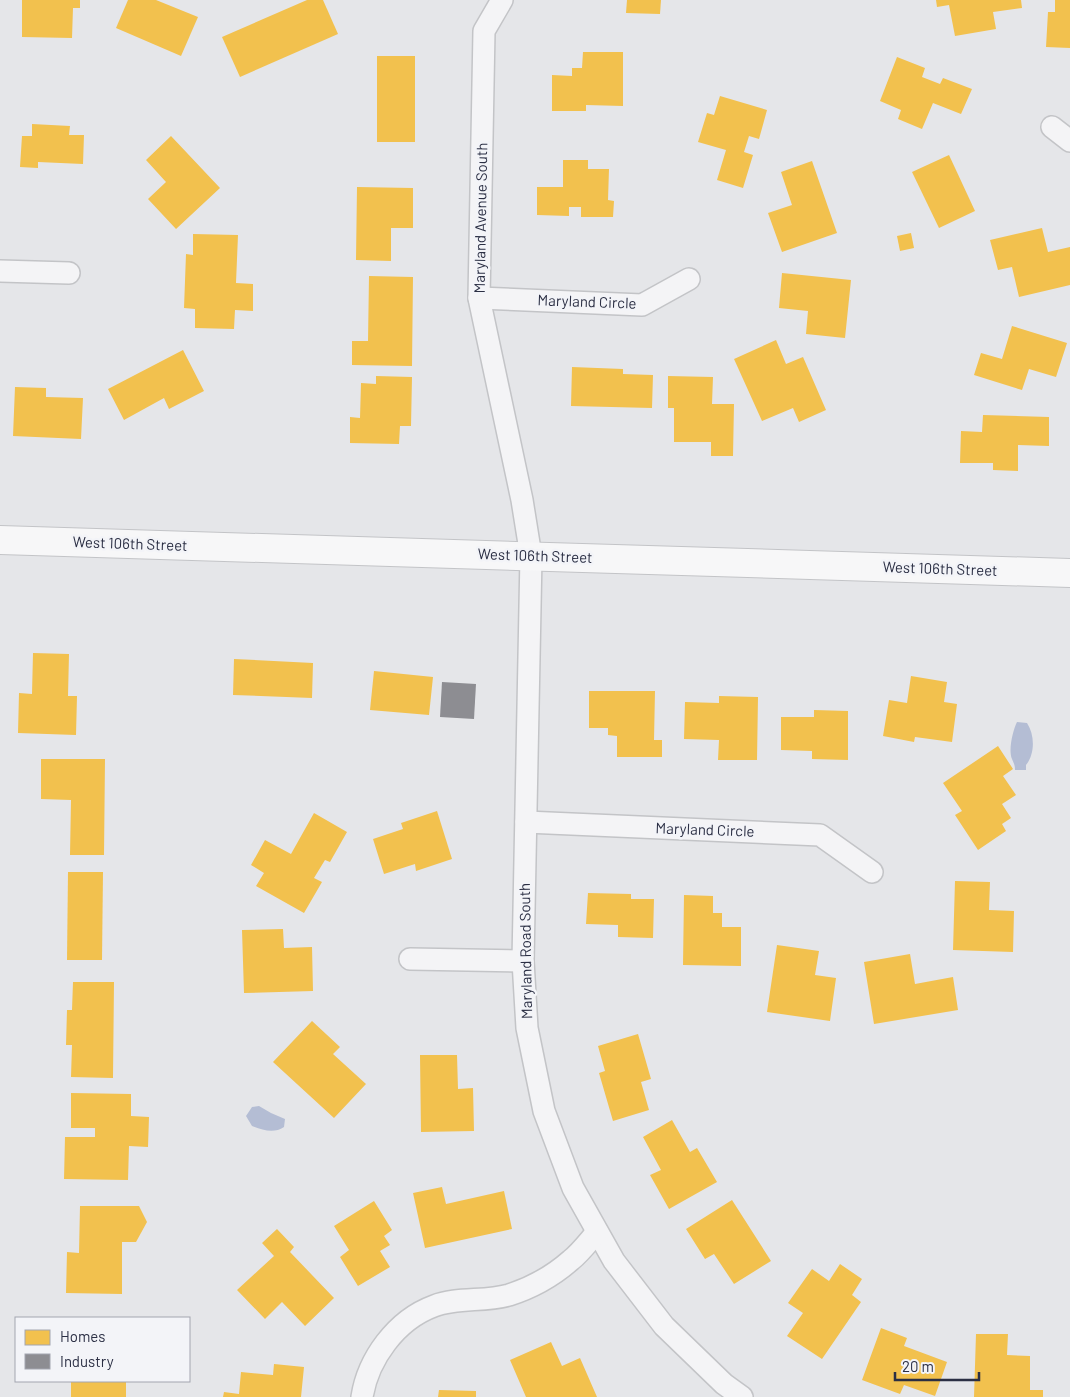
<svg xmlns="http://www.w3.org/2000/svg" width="1070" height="1397" viewBox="0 0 1070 1397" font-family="Barlow,sans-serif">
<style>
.water{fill:#b4bdd4}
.homes{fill:#f2c14e}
.industry{fill:#8d8d92}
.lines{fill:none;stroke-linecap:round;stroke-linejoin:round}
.street-casing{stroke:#c3c4c7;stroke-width:24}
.secondary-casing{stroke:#c3c4c7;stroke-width:30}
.street{stroke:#f4f4f6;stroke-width:21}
.secondary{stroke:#f7f7f8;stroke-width:28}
.labels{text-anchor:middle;stroke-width:5;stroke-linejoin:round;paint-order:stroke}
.street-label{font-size:15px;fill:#2b2f44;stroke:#f3f4f8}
</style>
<rect width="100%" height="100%" fill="#e5e6e9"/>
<g class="water">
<path d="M1017 722 1027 723C1035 735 1035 754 1026 765V770H1015C1015 765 1014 764 1012 759 1008 750 1013 730 1017 722Z"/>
<path d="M259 1106 271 1113 285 1119 284 1127C274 1134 262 1130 252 1126L246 1116 252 1107Z"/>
</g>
<g class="homes">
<polygon points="22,0 80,0 80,8 73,8 72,38 22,37"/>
<polygon points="128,0 156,0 198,17 181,56 116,28"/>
<polygon points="307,0 323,0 338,34 240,77 222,37"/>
<polygon points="627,0 661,0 660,14 626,13"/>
<polygon points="936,0 1021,0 1022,8 993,12 996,29 955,36 949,5 937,7"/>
<polygon points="1055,0 1070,0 1070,48 1046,47 1048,12 1055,12"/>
<polygon points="583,52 623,52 623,106 586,105 586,111 552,111 552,75 572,76 572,68 582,68"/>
<rect x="377" y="56" width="38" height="86"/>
<polygon points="897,57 925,68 922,77 940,84 943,78 972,89 961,114 933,103 922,129 898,119 901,110 880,101"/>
<polygon points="720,96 767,110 759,139 749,136 744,152 753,155 743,188 717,180 726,150 698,142 707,113 714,115"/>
<polygon points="32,124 70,126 69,135 84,135 83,164 38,162 38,168 20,167 22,136 32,136"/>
<polygon points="171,136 220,188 176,229 148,199 166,182 146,160"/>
<polygon points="949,155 975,211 939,228 912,172"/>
<polygon points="563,160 588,160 588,169 609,169 608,200 614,201 613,217 581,217 581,207 569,207 569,216 537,215 537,187 563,187"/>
<polygon points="812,161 837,233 782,252 768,213 792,205 781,172"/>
<polygon points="357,187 413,188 413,228 391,228 391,261 356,260"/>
<polygon points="1042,228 1048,252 1070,247 1070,285 1019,297 1012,267 998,270 990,240"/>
<polygon points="911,233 914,248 900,251 897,236"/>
<polygon points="193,234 238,235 236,283 253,284 253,311 235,310 234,329 195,328 195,309 184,308 186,254 193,255"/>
<polygon points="782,273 851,280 845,338 806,334 808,311 779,308"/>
<polygon points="369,276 413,277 412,366 352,365 352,341 368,341"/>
<polygon points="1012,326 1067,343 1056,377 1029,369 1022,390 974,375 981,353 1002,359"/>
<polygon points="776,340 786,364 803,357 826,410 799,422 793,408 762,421 734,359"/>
<polygon points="183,350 204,391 169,409 164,398 124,420 108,389"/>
<polygon points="572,367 623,369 623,374 653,375 652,408 571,406"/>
<polygon points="376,376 412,377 411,426 400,426 399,444 350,443 350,417 360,418 361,383 376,384"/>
<polygon points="668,376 713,377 712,404 734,404 733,456 711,456 711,442 674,442 674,408 668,408"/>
<polygon points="15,387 46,388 46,397 83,398 81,439 13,436"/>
<polygon points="983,415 1049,417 1049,446 1018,445 1018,471 993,470 993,463 960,463 961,431 982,432"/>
<polygon points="33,653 69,654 68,696 77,696 76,735 18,733 19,693 32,694"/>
<polygon points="234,659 313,663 312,698 233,695"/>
<polygon points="374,671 433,677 429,715 370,710"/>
<polygon points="911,676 947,682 944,702 957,704 952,742 915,737 914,742 883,736 889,700 907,703"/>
<polygon points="589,691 655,691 654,740 662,740 662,757 617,757 617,736 608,735 608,728 589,728"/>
<polygon points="719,696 758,697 757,760 718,760 719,740 684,739 685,702 719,703"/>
<polygon points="814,710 848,711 848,760 812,759 812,751 781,750 781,717 814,717"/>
<polygon points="998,746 1013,769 1003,776 1016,795 1002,804 1011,818 1002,824 1006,831 978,850 955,815 962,811 943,783"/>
<polygon points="41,759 105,759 104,855 70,855 71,800 41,799"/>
<polygon points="437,811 452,859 416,871 415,864 384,874 373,839 403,829 401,823"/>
<polygon points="314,813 347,832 330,862 325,860 314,878 322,882 304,913 256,886 264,873 251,865 265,840 291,854"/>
<polygon points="68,872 103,872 102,960 67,960"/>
<polygon points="955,881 990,882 989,910 1014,911 1013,952 953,950"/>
<polygon points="588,893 631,894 631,899 654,899 653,938 618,937 618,925 586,924"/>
<polygon points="684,895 713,896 713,913 722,913 722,927 741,927 741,966 683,965"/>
<polygon points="283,929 284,948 312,947 313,991 244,993 242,930"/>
<polygon points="777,945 819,951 815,975 836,978 830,1021 767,1012"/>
<polygon points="910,954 915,984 953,977 958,1010 874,1024 864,962"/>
<polygon points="73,982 114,982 113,1078 71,1077 72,1045 66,1045 67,1010 72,1010"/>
<polygon points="312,1021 340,1047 333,1054 366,1084 334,1118 273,1062"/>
<polygon points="638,1034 651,1079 641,1082 649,1110 613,1121 599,1073 605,1071 598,1046"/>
<polygon points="420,1055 457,1055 458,1089 473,1088 474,1131 421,1132"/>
<polygon points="71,1093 131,1094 131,1116 149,1117 148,1147 129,1146 128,1180 64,1179 65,1137 95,1137 95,1128 71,1128"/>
<polygon points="672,1120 690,1152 697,1148 717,1182 669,1209 650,1175 661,1170 643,1137"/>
<polygon points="442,1187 446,1204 504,1191 512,1229 425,1248 413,1193"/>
<polygon points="732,1200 771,1261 734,1284 714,1254 705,1259 686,1229"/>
<polygon points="374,1201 392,1230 384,1236 390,1245 380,1251 390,1267 358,1286 340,1257 349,1250 334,1226"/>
<polygon points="80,1206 139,1206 147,1222 136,1242 122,1242 122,1294 66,1293 67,1252 79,1253"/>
<polygon points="277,1229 294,1247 290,1252 334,1298 305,1326 282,1302 265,1319 237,1290 274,1256 262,1243"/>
<polygon points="840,1264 862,1279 852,1295 861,1302 822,1359 787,1336 803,1313 788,1303 812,1269 829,1281"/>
<polygon points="881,1328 907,1338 904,1346 947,1362 935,1396 904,1385 900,1394 862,1380"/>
<polygon points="976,1334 1008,1334 1007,1355 1030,1356 1030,1390 1043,1390 1043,1397 974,1397"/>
<polygon points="551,1342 562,1366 580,1358 597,1397 526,1397 510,1360"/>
<polygon points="274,1364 304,1367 301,1397 223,1397 224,1392 239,1394 241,1372 273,1375"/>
<rect x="71" y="1381" width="55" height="16"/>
<polygon points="439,1390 476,1391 476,1397 438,1397"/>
</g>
<polygon class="industry" points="442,682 476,684 474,719 440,717"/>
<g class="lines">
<defs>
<g id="street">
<polyline points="502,0 484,31 479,298 522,500 531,556 523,961 527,1028 544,1111 573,1188 614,1261 664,1326 724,1384 742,1397"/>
<polyline points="1052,127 1070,141"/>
<polyline points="0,271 69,273"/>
<polyline points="479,298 642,305 689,279"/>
<polyline points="526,822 820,835 872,872"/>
<polyline points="410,959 523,961"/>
<path d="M362 1397C368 1359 396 1320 434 1306 457 1297 485 1302 509 1295 531 1288 554 1275 571 1260 581 1252 589 1241 597 1232"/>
</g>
<polyline id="secondary" points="0,540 1070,573"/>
</defs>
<use href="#street" class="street-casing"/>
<use href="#secondary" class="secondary-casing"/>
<use href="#street" class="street"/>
<use href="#secondary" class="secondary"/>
</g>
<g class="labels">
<g class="street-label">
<text transform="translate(481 218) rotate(-89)" y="5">Maryland Avenue South</text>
<text transform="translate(587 302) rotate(2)" y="5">Maryland Circle</text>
<text transform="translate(130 544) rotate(2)" y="5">West 106th Street</text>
<text transform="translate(535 556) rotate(2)" y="5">West 106th Street</text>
<text transform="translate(940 569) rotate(2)" y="5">West 106th Street</text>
<text transform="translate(705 830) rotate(2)" y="5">Maryland Circle</text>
<text transform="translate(526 951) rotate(-91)" y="5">Maryland Road South</text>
</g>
</g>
<rect x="15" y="1317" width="175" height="65" fill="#f3f4f8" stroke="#a3a5b0"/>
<rect x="25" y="1330" width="25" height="15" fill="#f2c14e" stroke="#a3a5b0"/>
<text x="60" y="1342" font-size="15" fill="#2b2f44">Homes</text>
<rect x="25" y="1354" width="25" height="15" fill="#8d8d92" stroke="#a3a5b0"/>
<text x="60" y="1367" font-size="15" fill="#2b2f44">Industry</text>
<path d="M895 1372v8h84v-8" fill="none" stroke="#2b2f44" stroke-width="2.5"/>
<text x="902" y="1372" font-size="15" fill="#2b2f44" stroke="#f3f4f8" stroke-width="4" paint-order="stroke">20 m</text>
</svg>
